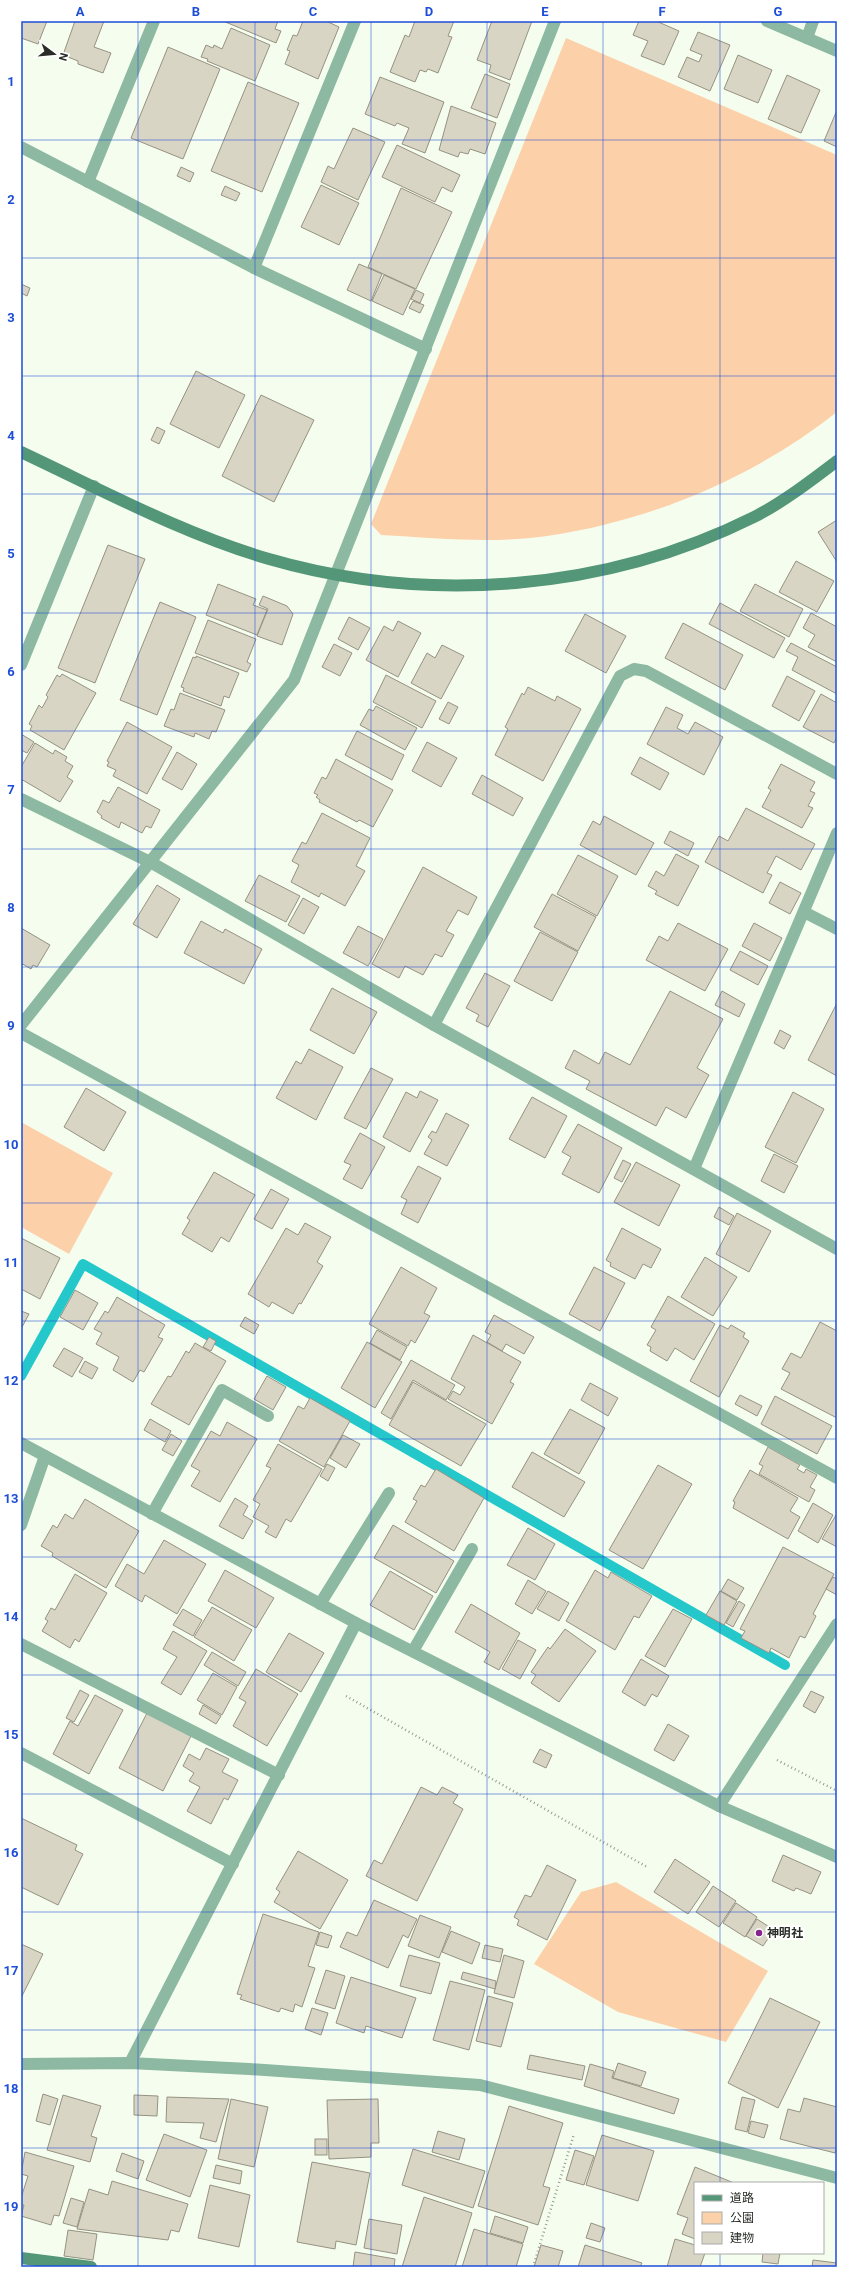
<svg xmlns="http://www.w3.org/2000/svg" width="858" height="2288" viewBox="0 0 858 2288" font-family="Roboto,'Noto Sans JP',sans-serif">
<style>
.green{fill:#fcd1aa}
.lines{fill:none;stroke-linecap:round;stroke-linejoin:round}
.stream{stroke:#24c8ca;stroke-width:10}
.building{fill:#d9d5c4;stroke:#969282}
.path{stroke:#989e93;stroke-width:2.5;stroke-dasharray:1 3;stroke-linecap:butt}
.lane{stroke:#8db8a2;stroke-width:12}
.street{stroke:#8db8a2;stroke-width:12}
.secondary{stroke:#549778;stroke-width:12}
.grid{fill:none;stroke:#1d4ed8;stroke-width:1;stroke-opacity:0.55}
.poi-dot{fill:#85248e;stroke:#fff;stroke-width:1.5}
.labels{text-anchor:middle;stroke-width:4;stroke-linejoin:round;paint-order:stroke}
.poi-label{font-size:12px;font-weight:bold;fill:#2a2d27;stroke:#fff;text-anchor:start}
.neatline{fill:none;stroke:#1d4ed8;stroke-width:1.5}
.grid-label{font-size:13px;text-anchor:middle;font-weight:bold;fill:#1d4ed8}
</style>
<rect width="100%" height="100%" fill="#f5feee"/>
<g class="green">
<path d="M566 38 837 155V412C755 477 651 521 547 536 493 544 436 538 381 535L371 524Z"/>
<polygon points="21,1122 113,1173 69,1254 21,1227"/>
<polygon points="616,1882 768,1971 726,2042 618,2012 534,1964 581,1892"/>
</g>
<g class="lines">
<polyline class="stream" points="21,1376 83,1264 785,1665"/>
</g>
<g class="building">
<polygon points="21,21 47,21 38,44 21,38"/>
<polygon points="75,21 104,21 94,47 111,53 103,73 78,64 78,61 63,55"/>
<polygon points="223,21 278,21 275,29 281,31 276,43"/>
<polygon points="303,21 326,21 339,27 318,79 285,64 290,51 287,50 293,35 297,36"/>
<polygon points="415,21 454,21 448,36 452,37 438,73 428,69 426,72 420,70 415,82 390,72 405,35 409,37"/>
<polygon points="492,21 532,21 510,80 489,72 491,65 477,60"/>
<polygon points="639,21 656,21 679,31 664,65 641,56 648,41 633,35"/>
<polygon points="231,28 270,45 255,81 207,61 208,59 201,57 206,45 213,48 214,45 222,49"/>
<polygon points="698,32 730,45 710,91 678,77 687,57 699,62 702,55 690,50"/>
<polygon points="168,47 220,69 183,159 131,138"/>
<polygon points="738,55 772,70 758,103 724,89"/>
<polygon points="485,74 510,84 497,118 471,108"/>
<polygon points="787,75 820,90 801,133 768,119"/>
<polygon points="380,77 444,102 425,153 402,144 409,128 397,123 395,126 365,114"/>
<polygon points="248,82 299,103 262,192 211,171"/>
<polygon points="451,106 496,123 485,154 470,149 468,154 460,152 458,157 439,150"/>
<polygon points="837,110 837,147 824,141"/>
<polygon points="353,128 385,142 358,200 321,182 328,166 334,169"/>
<polygon points="397,145 460,175 452,192 442,187 435,202 382,177"/>
<polygon points="181,167 194,173 190,182 177,176"/>
<polygon points="321,185 359,203 339,245 301,227"/>
<polygon points="225,186 240,193 236,201 221,195"/>
<polygon points="401,188 452,212 416,289 368,267"/>
<polygon points="359,264 382,274 371,301 347,290"/>
<polygon points="384,275 415,289 403,315 372,301"/>
<polygon points="21,284 30,288 27,296 21,293"/>
<polygon points="416,290 424,294 420,303 411,299"/>
<polygon points="413,301 424,305 420,313 409,308"/>
<polygon points="196,371 245,395 219,448 170,424"/>
<polygon points="261,395 314,420 274,502 222,476"/>
<polygon points="157,427 165,431 159,444 151,440"/>
<polygon points="837,520 837,562 818,532"/>
<polygon points="108,545 145,559 95,683 58,668"/>
<polygon points="796,561 834,581 817,612 779,592"/>
<polygon points="218,584 256,599 253,605 267,610 257,635 206,615"/>
<polygon points="755,584 803,609 789,637 740,611"/>
<polygon points="263,596 287,606 293,614 282,645 257,636 268,609 259,605"/>
<polygon points="160,602 196,617 157,715 120,700"/>
<polygon points="720,603 785,638 774,658 709,624"/>
<polygon points="811,613 837,627 837,662 808,647 815,635 803,628"/>
<polygon points="585,614 626,636 606,673 565,651"/>
<polygon points="349,617 370,628 358,650 338,639"/>
<polygon points="208,620 256,639 247,662 251,664 247,672 195,653"/>
<polygon points="398,621 421,633 398,677 366,660 384,626 393,631"/>
<polygon points="683,623 743,655 725,690 665,658"/>
<polygon points="791,643 837,667 837,694 792,670 798,657 786,651"/>
<polygon points="334,644 352,653 340,676 322,667"/>
<polygon points="442,645 464,656 441,699 411,683 427,653 435,658"/>
<polygon points="196,656 239,673 229,698 224,696 221,706 183,691 184,688 181,687 193,657 196,658"/>
<polygon points="62,674 96,693 64,750 30,730 32,726 29,724 39,705 42,708 48,697 46,695 57,675 60,677"/>
<polygon points="386,675 436,701 422,728 373,702"/>
<polygon points="787,676 815,691 799,721 772,706"/>
<polygon points="528,687 555,701 557,696 581,709 543,781 495,755 508,729 505,727 522,693 524,695"/>
<polygon points="180,693 225,710 216,732 212,731 209,739 195,733 194,737 164,726 171,709 174,710"/>
<polygon points="821,694 837,703 837,737 834,743 803,727"/>
<polygon points="448,702 458,707 449,724 439,719"/>
<polygon points="376,706 417,728 405,750 360,725 369,709 373,711"/>
<polygon points="666,707 683,715 677,728 688,734 695,722 723,737 704,775 647,744"/>
<polygon points="127,722 172,747 147,794 113,776 116,770 107,766 109,762 107,761"/>
<polygon points="357,731 404,755 392,780 345,755"/>
<polygon points="21,734 34,742 27,753 21,750"/>
<polygon points="427,742 457,758 441,787 412,771"/>
<polygon points="35,743 53,754 55,750 67,757 65,761 73,766 67,777 73,781 60,802 21,779 21,767"/>
<polygon points="177,752 197,764 182,790 162,779"/>
<polygon points="640,757 669,773 660,790 631,774"/>
<polygon points="336,759 393,790 373,827 359,820 357,822 319,802 320,800 316,797 318,795 314,793 322,777 326,779"/>
<polygon points="781,764 815,782 810,791 815,793 808,806 813,808 802,828 762,807 771,790 768,788"/>
<polygon points="482,775 523,798 513,816 472,794"/>
<polygon points="118,787 160,810 151,828 146,826 142,833 121,822 119,828 101,818 102,816 97,812 103,800 109,803"/>
<polygon points="746,808 815,844 801,870 776,856 767,873 772,875 763,893 705,862 719,836 728,841"/>
<polygon points="322,813 370,838 356,866 365,871 345,906 321,893 319,897 291,882 299,865 292,861 302,842 306,844"/>
<polygon points="604,816 654,843 636,875 580,845 593,821 600,825"/>
<polygon points="670,831 694,843 688,856 664,843"/>
<polygon points="676,854 699,866 678,906 655,894 657,891 648,886 656,871 664,876"/>
<polygon points="578,855 618,876 597,916 557,894"/>
<polygon points="423,867 477,897 468,915 458,910 446,931 454,935 442,957 435,954 423,975 405,966 399,978 372,964"/>
<polygon points="259,875 300,896 286,922 245,901"/>
<polygon points="780,882 801,893 790,914 769,903"/>
<polygon points="157,885 180,899 157,938 133,924"/>
<polygon points="552,894 596,917 578,951 534,927"/>
<polygon points="303,898 319,907 304,934 288,925"/>
<polygon points="201,921 223,933 225,929 262,949 244,984 184,953"/>
<polygon points="678,923 728,949 705,991 646,960 659,936 668,941"/>
<polygon points="754,923 782,938 770,961 742,946"/>
<polygon points="358,926 383,939 368,966 343,953"/>
<polygon points="21,928 50,945 37,967 33,965 31,969 21,963"/>
<polygon points="540,932 578,952 552,1001 514,981"/>
<polygon points="740,951 768,966 758,985 730,970"/>
<polygon points="485,973 510,986 488,1027 476,1021 479,1015 466,1008"/>
<polygon points="332,988 377,1012 354,1054 310,1030"/>
<polygon points="670,991 723,1019 697,1068 709,1075 686,1118 666,1107 656,1126 586,1089 590,1081 565,1068 574,1050 599,1064 605,1052 630,1065"/>
<polygon points="722,991 745,1004 739,1017 715,1005"/>
<polygon points="837,1003 837,1076 808,1060"/>
<polygon points="780,1030 791,1036 784,1049 774,1043"/>
<polygon points="309,1049 343,1067 316,1120 276,1098 296,1061 301,1064"/>
<polygon points="371,1068 393,1079 366,1129 344,1118"/>
<polygon points="86,1088 126,1112 104,1151 64,1127"/>
<polygon points="420,1091 438,1100 410,1152 383,1137 406,1092 417,1098"/>
<polygon points="793,1092 824,1109 796,1163 765,1147"/>
<polygon points="532,1097 567,1116 545,1158 509,1139"/>
<polygon points="446,1113 469,1125 447,1166 424,1154 432,1140 428,1137 432,1131 436,1133"/>
<polygon points="578,1124 622,1148 599,1193 562,1174 571,1157 562,1152"/>
<polygon points="360,1133 385,1147 362,1189 343,1179 351,1165 344,1162"/>
<polygon points="774,1154 798,1166 784,1193 761,1181"/>
<polygon points="623,1160 631,1164 622,1182 614,1178"/>
<polygon points="636,1162 680,1185 659,1226 614,1202"/>
<polygon points="418,1166 441,1178 418,1223 401,1214 407,1200 401,1197"/>
<polygon points="214,1172 255,1195 229,1242 221,1237 212,1252 182,1234 190,1220 187,1218"/>
<polygon points="271,1189 289,1199 272,1229 254,1219"/>
<polygon points="719,1207 734,1216 729,1225 714,1217"/>
<polygon points="737,1213 771,1231 749,1272 716,1254"/>
<polygon points="305,1223 331,1237 317,1262 323,1266 301,1304 299,1303 293,1314 272,1302 269,1307 248,1294 286,1228 298,1235"/>
<polygon points="622,1228 661,1249 651,1268 643,1264 635,1279 610,1266 611,1263 606,1260"/>
<polygon points="21,1238 60,1258 40,1299 21,1289"/>
<polygon points="705,1257 737,1277 713,1316 681,1297"/>
<polygon points="401,1267 437,1288 424,1313 430,1316 415,1343 411,1340 408,1346 369,1324"/>
<polygon points="594,1267 625,1283 600,1331 569,1314"/>
<polygon points="75,1290 98,1303 83,1330 60,1317"/>
<polygon points="668,1296 715,1324 694,1360 675,1348 667,1361 650,1351 651,1347 647,1345 656,1330 651,1327"/>
<polygon points="117,1297 165,1325 158,1337 163,1339 144,1372 140,1370 133,1382 113,1370 119,1357 96,1344 102,1333 94,1329 105,1311 108,1313"/>
<polygon points="21,1311 29,1314 21,1329"/>
<polygon points="494,1315 534,1337 524,1354 506,1344 502,1351 487,1342 491,1335 485,1332"/>
<polygon points="245,1317 259,1325 254,1334 240,1326"/>
<polygon points="820,1322 837,1331 837,1418 781,1389 790,1373 782,1369 791,1353 801,1358"/>
<polygon points="720,1325 728,1329 731,1325 745,1333 743,1337 749,1341 719,1397 690,1381"/>
<polygon points="377,1330 407,1347 400,1360 370,1343"/>
<polygon points="473,1335 521,1362 510,1382 514,1384 492,1424 448,1399 453,1391 460,1395 465,1387 451,1379"/>
<polygon points="209,1337 216,1341 211,1351 203,1347"/>
<polygon points="367,1342 402,1362 375,1408 341,1388"/>
<polygon points="195,1343 226,1361 189,1425 151,1404 168,1376 171,1377 186,1351 189,1353"/>
<polygon points="64,1348 83,1358 72,1377 53,1366"/>
<polygon points="411,1360 455,1385 446,1400 413,1380 391,1419 381,1413"/>
<polygon points="85,1361 98,1368 92,1379 79,1372"/>
<polygon points="267,1376 286,1387 273,1410 254,1399"/>
<polygon points="413,1382 486,1424 461,1466 389,1425"/>
<polygon points="590,1383 618,1398 608,1416 581,1400"/>
<polygon points="740,1395 762,1406 757,1416 735,1404"/>
<polygon points="775,1396 832,1426 817,1454 761,1424"/>
<polygon points="310,1398 350,1421 324,1467 279,1441 298,1406 304,1409"/>
<polygon points="570,1409 605,1428 579,1474 544,1454"/>
<polygon points="150,1419 171,1431 165,1442 144,1430"/>
<polygon points="227,1422 257,1439 220,1502 191,1486 200,1471 191,1466 211,1431 220,1436"/>
<polygon points="171,1434 182,1441 173,1456 162,1450"/>
<polygon points="343,1435 360,1444 346,1468 330,1458"/>
<polygon points="278,1444 322,1469 291,1522 286,1519 276,1538 265,1532 269,1526 253,1517 260,1504 253,1500 271,1468 266,1466"/>
<polygon points="768,1447 800,1465 797,1469 804,1473 806,1469 817,1475 810,1487 815,1490 809,1502 759,1474 763,1466 759,1464"/>
<polygon points="532,1452 585,1482 564,1517 512,1487"/>
<polygon points="327,1464 335,1468 328,1481 320,1476"/>
<polygon points="658,1465 692,1484 643,1569 609,1550"/>
<polygon points="436,1469 484,1498 454,1551 405,1522 417,1501 413,1499 421,1485 425,1487"/>
<polygon points="750,1470 798,1498 790,1511 800,1517 788,1539 733,1508 735,1502 733,1501"/>
<polygon points="235,1498 248,1506 243,1515 253,1521 243,1539 219,1526"/>
<polygon points="85,1499 139,1531 106,1588 52,1556 53,1553 41,1546 53,1525 57,1528 65,1514 73,1519"/>
<polygon points="813,1503 833,1515 818,1543 798,1531"/>
<polygon points="836,1515 837,1516 837,1547 822,1539"/>
<polygon points="393,1525 454,1561 436,1593 374,1558"/>
<polygon points="528,1528 555,1544 535,1580 507,1565"/>
<polygon points="164,1540 206,1564 177,1614 145,1595 142,1602 115,1586 127,1564 144,1574"/>
<polygon points="783,1547 834,1574 813,1614 816,1616 805,1638 800,1636 789,1658 771,1648 769,1653 741,1638 745,1631 740,1629"/>
<polygon points="225,1570 274,1598 256,1628 208,1601"/>
<polygon points="595,1570 608,1578 611,1572 652,1596 639,1618 634,1616 615,1650 566,1621"/>
<polygon points="390,1571 433,1596 414,1630 370,1605"/>
<polygon points="75,1574 107,1593 79,1642 75,1639 70,1648 42,1631 48,1621 45,1619 51,1608 55,1610"/>
<polygon points="833,1577 837,1579 837,1595 826,1589"/>
<polygon points="728,1579 744,1588 737,1600 721,1591"/>
<polygon points="528,1580 546,1591 532,1614 515,1604"/>
<polygon points="548,1591 569,1603 559,1621 537,1609"/>
<polygon points="720,1591 737,1601 724,1625 706,1615"/>
<polygon points="739,1601 745,1605 733,1627 726,1623"/>
<polygon points="471,1604 520,1633 499,1670 484,1662 490,1652 455,1632"/>
<polygon points="212,1607 252,1630 234,1661 194,1637"/>
<polygon points="183,1609 202,1620 193,1636 173,1625"/>
<polygon points="673,1609 692,1619 665,1667 645,1656"/>
<polygon points="565,1629 596,1651 559,1702 531,1683 536,1675 531,1672 548,1647 550,1649"/>
<polygon points="173,1631 207,1651 181,1695 161,1683 177,1657 163,1649"/>
<polygon points="289,1633 324,1653 301,1692 266,1672"/>
<polygon points="518,1640 536,1650 520,1679 502,1669"/>
<polygon points="212,1652 246,1672 238,1686 204,1665"/>
<polygon points="641,1659 669,1676 657,1697 652,1694 645,1706 622,1692"/>
<polygon points="256,1669 298,1694 267,1746 233,1726 246,1702 239,1698"/>
<polygon points="213,1673 237,1687 222,1715 197,1700"/>
<polygon points="80,1690 89,1695 74,1722 66,1718"/>
<polygon points="811,1691 824,1697 815,1713 803,1706"/>
<polygon points="95,1695 123,1710 89,1774 53,1754 70,1721 78,1726"/>
<polygon points="203,1705 221,1716 216,1724 199,1714"/>
<polygon points="147,1713 191,1736 163,1791 119,1768"/>
<polygon points="668,1724 689,1736 674,1761 654,1750"/>
<polygon points="206,1748 229,1759 222,1772 238,1780 228,1800 224,1798 211,1824 187,1811 200,1787 189,1781 194,1773 183,1766 189,1754 200,1760"/>
<polygon points="540,1749 552,1755 546,1768 533,1762"/>
<polygon points="421,1787 437,1795 442,1787 458,1795 453,1803 463,1809 417,1901 366,1876 374,1860 382,1864"/>
<polygon points="21,1818 77,1845 75,1850 83,1854 58,1905 21,1887"/>
<polygon points="298,1851 348,1880 320,1929 274,1902 280,1892 276,1889"/>
<polygon points="783,1855 821,1872 811,1894 796,1888 794,1891 772,1881"/>
<polygon points="675,1859 710,1882 688,1914 654,1892"/>
<polygon points="547,1865 576,1880 547,1940 517,1925 519,1920 514,1917 525,1895 531,1897"/>
<polygon points="713,1886 736,1901 719,1927 696,1912"/>
<polygon points="374,1900 417,1919 408,1938 403,1935 388,1968 340,1947 347,1932 357,1936"/>
<polygon points="736,1903 757,1917 745,1937 723,1923"/>
<polygon points="263,1914 319,1932 308,1966 315,1968 302,2007 295,2004 293,2012 281,2008 279,2012 240,1999 242,1995 237,1994"/>
<polygon points="420,1915 451,1927 439,1958 408,1946"/>
<polygon points="757,1919 774,1930 763,1946 746,1936"/>
<polygon points="451,1931 480,1943 472,1964 442,1952"/>
<polygon points="320,1932 332,1936 328,1948 316,1945"/>
<polygon points="21,1944 43,1954 21,1998"/>
<polygon points="485,1945 503,1949 500,1962 482,1958"/>
<polygon points="409,1955 440,1963 431,1994 400,1986"/>
<polygon points="504,1955 524,1961 514,1998 494,1993"/>
<polygon points="326,1970 345,1976 335,2009 315,2003"/>
<polygon points="463,1972 496,1981 495,1989 461,1979"/>
<polygon points="351,1977 416,1998 402,2038 366,2026 364,2033 336,2023"/>
<polygon points="450,1981 485,1990 469,2050 433,2040"/>
<polygon points="488,1996 513,2003 501,2047 476,2041"/>
<polygon points="770,1998 820,2022 778,2108 728,2083"/>
<polygon points="312,2008 328,2013 321,2035 305,2029"/>
<polygon points="530,2055 585,2066 582,2080 527,2069"/>
<polygon points="618,2063 646,2072 641,2086 613,2078"/>
<polygon points="590,2064 614,2071 612,2078 679,2099 674,2114 584,2086"/>
<polygon points="43,2094 58,2099 50,2125 36,2121"/>
<polygon points="63,2095 101,2106 91,2136 97,2138 90,2162 47,2150"/>
<polygon points="134,2095 158,2096 157,2116 134,2115"/>
<polygon points="167,2097 229,2099 216,2142 200,2138 204,2123 166,2122"/>
<polygon points="742,2097 755,2100 747,2132 735,2129"/>
<polygon points="804,2098 837,2107 837,2146 835,2153 780,2139 788,2109 800,2112"/>
<polygon points="231,2099 268,2107 254,2167 218,2159"/>
<polygon points="378,2099 379,2143 371,2143 371,2157 329,2159 327,2100"/>
<polygon points="509,2106 563,2123 543,2186 550,2188 538,2225 478,2206"/>
<polygon points="751,2121 768,2125 764,2138 748,2133"/>
<polygon points="438,2131 465,2139 459,2160 432,2152"/>
<polygon points="164,2134 207,2150 190,2197 146,2180"/>
<polygon points="602,2135 654,2151 638,2201 586,2185"/>
<rect x="315" y="2139" width="12" height="16"/>
<polygon points="413,2149 485,2171 473,2208 402,2185"/>
<polygon points="575,2150 594,2156 584,2185 566,2180"/>
<polygon points="25,2152 74,2166 59,2216 54,2215 51,2225 21,2216 24,2205 21,2205 21,2198 28,2176 21,2174"/>
<polygon points="122,2153 144,2161 138,2179 116,2171"/>
<polygon points="312,2162 370,2173 356,2245 336,2241 335,2249 297,2242"/>
<polygon points="216,2165 242,2171 240,2184 213,2178"/>
<polygon points="695,2167 734,2183 695,2183 695,2239 682,2234 688,2218 677,2214"/>
<polygon points="112,2181 188,2204 179,2232 171,2230 168,2240 77,2229 89,2189 108,2195"/>
<polygon points="210,2185 250,2195 239,2247 198,2238"/>
<polygon points="424,2197 472,2213 455,2267 402,2267"/>
<polygon points="71,2198 84,2202 77,2227 63,2223"/>
<polygon points="495,2216 528,2227 523,2243 490,2233"/>
<polygon points="369,2219 402,2225 397,2254 364,2248"/>
<polygon points="591,2223 605,2228 600,2242 586,2238"/>
<polygon points="474,2229 523,2244 516,2267 462,2267"/>
<polygon points="68,2230 97,2234 93,2260 64,2256"/>
<polygon points="675,2239 695,2245 695,2253 705,2253 700,2267 667,2267"/>
<polygon points="541,2245 563,2251 558,2267 534,2267"/>
<polygon points="585,2245 642,2263 640,2267 578,2267"/>
<polygon points="355,2252 395,2259 394,2267 353,2267"/>
<polygon points="763,2253 780,2253 778,2264 762,2262"/>
<polygon points="813,2260 837,2263 837,2267 812,2267"/>
</g>
<g class="lines">
<g class="path">
<polyline points="346,1696 647,1867"/>
<polyline points="777,1760 837,1791"/>
<polyline points="533,2267 574,2134"/>
</g>
<g class="lane">
<polyline points="740,1425 837,1478"/>
<polyline points="152,1514 222,1390 268,1416"/>
<polyline points="320,1604 389,1493"/>
<polyline points="413,1651 472,1549"/>
</g>
<g class="street">
<polyline points="767,21 837,51"/>
<polyline points="807,38 813,21"/>
<polyline points="21,147 254,268 426,349"/>
<polyline points="88,182 154,21"/>
<polyline points="254,268 355,21"/>
<polyline points="21,665 94,486"/>
<polyline points="21,799 152,863 434,1025 837,1249"/>
<polyline points="804,912 837,929"/>
<polyline points="21,1025 294,680 555,21"/>
<polyline points="434,1025 620,676 634,669 646,671 837,774"/>
<polyline points="21,1033 740,1425"/>
<polyline points="694,1169 837,833"/>
<polyline points="21,1443 356,1623 719,1806 837,1857"/>
<polyline points="21,1525 45,1456"/>
<polyline points="21,1644 279,1775"/>
<polyline points="21,1753 233,1864"/>
<polyline points="719,1806 837,1624"/>
<polyline points="130,2063 356,1623"/>
<polyline points="21,2064 130,2063 249,2069 480,2085 837,2178"/>
</g>
<g class="secondary">
<path d="M21 452C102 490 183 534 269 559 428 605 606 591 754 517 782 503 812 480 837 461"/>
<polyline points="21,2258 91,2267"/>
</g>
</g>
<path class="grid" d="M138 21V2267M255 21V2267M371 21V2267M487 21V2267M603 21V2267M720 21V2183M21 140H837M21 258H837M21 376H837M21 494H837M21 613H837M21 731H837M21 849H837M21 967H837M21 1085H837M21 1203H837M21 1321H837M21 1439H837M21 1557H837M21 1675H837M21 1794H837M21 1912H837M21 2030H837M21 2148H837M720 2253V2267"/>
<circle class="poi-dot" cx="759" cy="1933" r="4"/>
<g class="labels">
<g class="poi-label">
<text x="767" y="1937">神明社</text>
</g>
</g>
<rect width="858" height="2288" fill="none" stroke="#ffffff" stroke-width="44"/>
<rect x="694" y="2182" width="130" height="72" fill="#ffffff" stroke="#aaaba9"/>
<rect x="702" y="2195" width="20" height="6" fill="#549778" stroke="#aaaba9"/>
<text x="730" y="2202" font-size="12" fill="#2a2d27">道路</text>
<rect x="702" y="2212" width="20" height="12" fill="#fcd1aa" stroke="#aaaba9"/>
<text x="730" y="2222" font-size="12" fill="#2a2d27">公園</text>
<rect x="702" y="2232" width="20" height="12" fill="#d9d5c4" stroke="#aaaba9"/>
<text x="730" y="2242" font-size="12" fill="#2a2d27">建物</text>
<g transform="translate(54 54) rotate(106)" stroke="#ffffff" stroke-width="3" paint-order="stroke">
<path d="M0-3L7 15L0 10L-7 15Z" fill="#2a2d27"/>
<text y="-6" font-size="11" font-weight="bold" text-anchor="middle" fill="#2a2d27">N</text>
</g>
<rect x="22" y="22" width="814" height="2244" class="neatline"/>
<g class="grid-label">
<text x="80" y="16">A</text>
<text x="196" y="16">B</text>
<text x="313" y="16">C</text>
<text x="429" y="16">D</text>
<text x="545" y="16">E</text>
<text x="662" y="16">F</text>
<text x="778" y="16">G</text>
<text x="11" y="86">1</text>
<text x="11" y="204">2</text>
<text x="11" y="322">3</text>
<text x="11" y="440">4</text>
<text x="11" y="558">5</text>
<text x="11" y="676">6</text>
<text x="11" y="794">7</text>
<text x="11" y="912">8</text>
<text x="11" y="1030">9</text>
<text x="11" y="1149">10</text>
<text x="11" y="1267">11</text>
<text x="11" y="1385">12</text>
<text x="11" y="1503">13</text>
<text x="11" y="1621">14</text>
<text x="11" y="1739">15</text>
<text x="11" y="1857">16</text>
<text x="11" y="1975">17</text>
<text x="11" y="2093">18</text>
<text x="11" y="2211">19</text>
</g>
</svg>
